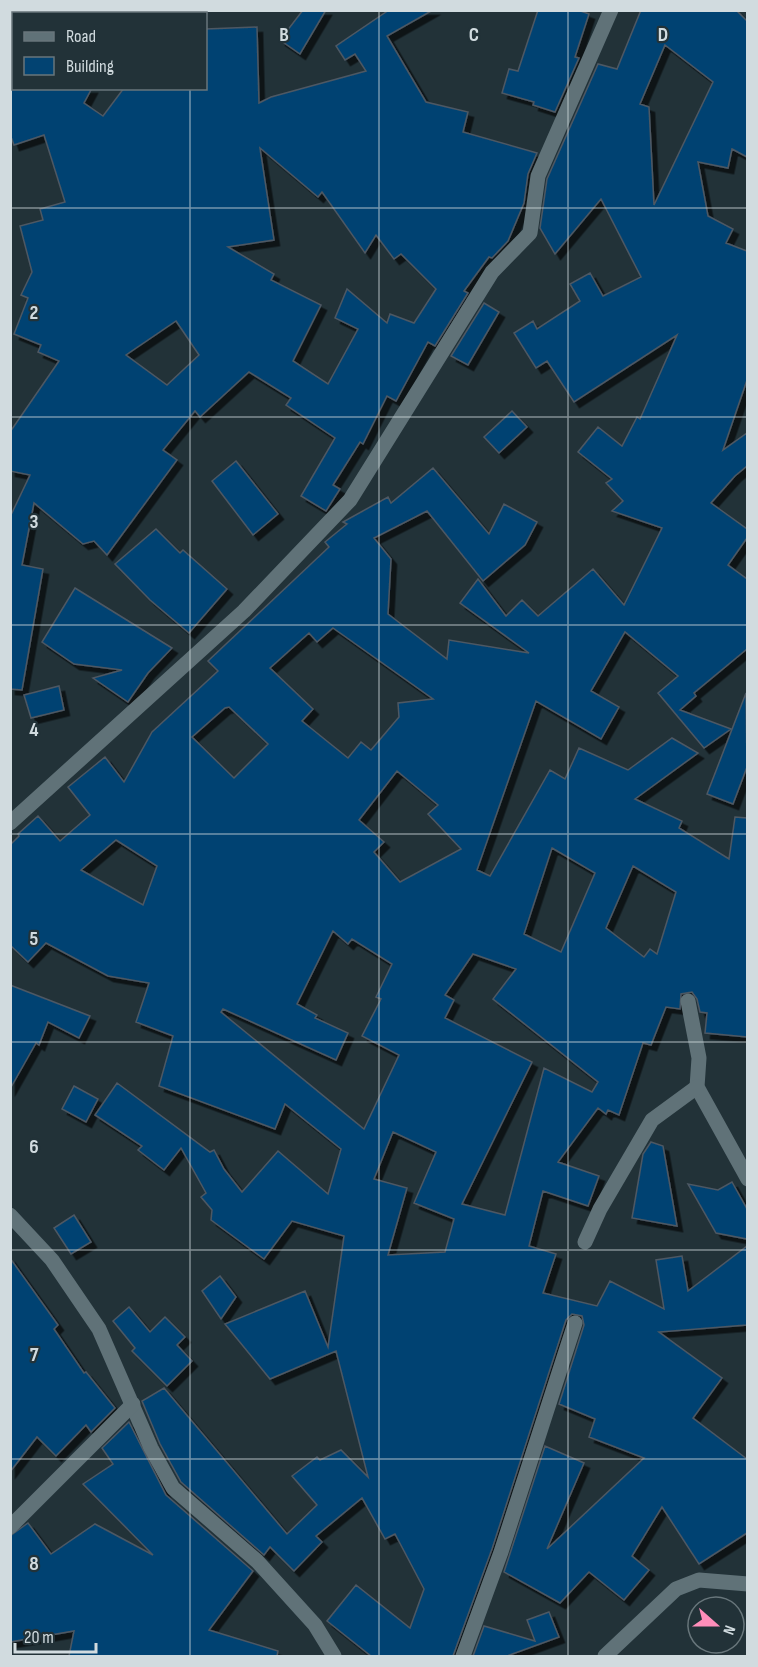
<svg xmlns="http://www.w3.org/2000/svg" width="758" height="1667" viewBox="0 0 758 1667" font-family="'Sofia Sans Condensed',sans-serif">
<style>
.building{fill:#024372;stroke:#4d5864;stroke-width:1.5;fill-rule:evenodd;filter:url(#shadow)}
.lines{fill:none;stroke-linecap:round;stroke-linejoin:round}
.street{stroke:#607278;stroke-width:15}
.grid{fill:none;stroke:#d1dbdf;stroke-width:1.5;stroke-opacity:0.55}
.grid-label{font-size:20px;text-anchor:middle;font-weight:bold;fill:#d1dbdf;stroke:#223238;stroke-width:4.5;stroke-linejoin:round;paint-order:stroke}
</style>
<defs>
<filter id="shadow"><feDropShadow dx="5.5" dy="5.5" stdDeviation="0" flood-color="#0009"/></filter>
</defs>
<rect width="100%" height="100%" fill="#223238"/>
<g class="building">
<polygon points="303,10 326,10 300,54 280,40"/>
<path d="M389 10H433L387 36 426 102 468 112 463 132 537 153 528 174 524 203 508 241 492 258 489 257 464 291 468 293 435 346 428 342 396 401 387 396 363 444 360 442 333 485 340 489 326 511 301 496 335 438 286 405 291 398 249 372 200 417 195 411 163 450 177 460 107 555 94 541 83 544 34 503 22 565 43 569 22 690 10 689V517L30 475 10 471V432L59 361 38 352 41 345 14 334 28 298 21 295 32 272 20 226 43 220 40 209 65 202 44 135 14 145 10 134V88H92L84 103 103 116 124 88H206V29L257 27 259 103 271 97 366 71 355 54 345 60 336 46ZM260 148 318 197 322 192 365 253 376 235 394 259 401 254 436 289 414 323 390 314 387 323 347 289 335 318 358 329 328 384 293 361 321 305 271 280 274 274 228 247 274 240ZM176 321 199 355 167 385 126 355Z"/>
<polygon points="538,10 578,10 589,14 575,57 579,58 555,112 533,105 534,102 502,93 509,69 518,71"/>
<path d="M641 10H736L747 21V157L732 149 728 168 698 162 708 216 733 229 726 243 747 251V380L723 450 747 433V466L735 476 711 503 747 529V538L728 565 747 579V649L694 693 696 696 680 710 731 729 704 748 658 693 678 676 625 632 591 691 619 707 601 739 536 701 477 870 490 876 550 770 565 779 579 748 628 770 672 738 698 753 635 799 682 821 679 828 729 859 735 817 747 818V1037L705 1033 707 1013 700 1012 697 999 692 992 681 994 680 1009 666 1007 651 1045 643 1043 619 1115 608 1110 606 1114 598 1108 558 1162 599 1176 588 1206 543 1191 529 1246 556 1254 543 1293 597 1306 610 1281 664 1309 656 1260 682 1256 688 1291 747 1246V1325L659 1332 722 1378 693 1418 747 1459V1533L699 1564 662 1507 632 1556 649 1570 624 1600 589 1572 560 1603 504 1572 545 1446 584 1463 547 1549 644 1458 589 1437 595 1419 559 1404 584 1325 582 1316 572 1314 566 1320 492 1549 453 1656H371L327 1621 356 1585 410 1628 424 1589 395 1534 385 1539 362 1498 316 1536 322 1542 294 1571 270 1547 264 1555 181 1482 160 1444 142 1401 164 1388 287 1534 317 1505 292 1476 317 1457 320 1460 341 1450 368 1477 336 1351 270 1379 225 1324 305 1291 328 1347 344 1236 292 1221 264 1259 211 1220 212 1210 201 1197 206 1193 181 1148 164 1170 138 1150 142 1146 95 1115 117 1083 210 1152 214 1150 224 1169 242 1192 278 1151 328 1194 341 1149 285 1104 275 1129 159 1086 173 1036 136 1022 149 983 108 976 46 943 28 962 10 945V845L19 836 18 834 38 816 60 841 90 815 68 787 105 757 124 782 152 732 218 671 208 661 329 547 325 542 347 524 343 522 388 497 391 503 433 468 489 534 504 504 537 522 525 545 483 581 427 511 374 538 391 559 388 614 447 659 449 640 529 653 460 603 478 579 506 616 522 600 538 616 593 569 624 605 662 528 612 511 623 501 606 483 612 479 578 452 598 427 622 446 637 417 640 419 677 335 574 402 547 361 536 368 514 333 533 321 537 329 580 301 570 284 590 273 603 296 641 277 601 199 555 254 540 228 547 179 598 64 617 69ZM665 45 713 82 654 205 649 107 640 104ZM333 628 433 699 398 703 399 717 371 750 361 742 348 758 302 721 313 709 270 668 309 633 317 642ZM229 707 268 744 234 778 192 737 225 708ZM397 771 438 805 428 814 461 849 400 882 374 852 384 842 359 820ZM116 840 157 866 143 905 81 870ZM552 848 595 873 561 952 524 934ZM633 866 676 892 657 954 650 949 644 957 606 928ZM333 931 348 944 352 939 392 964 376 997 381 999 362 1036 399 1055 364 1129 221 1012 223 1009 336 1060 348 1033 315 1018 317 1015 297 1004ZM473 954 516 969 493 999 598 1082 592 1092 544 1068 505 1215 462 1204 532 1062 445 1018 454 1000 445 995ZM393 1132 436 1152 414 1203 454 1219 445 1252 388 1255 407 1188 374 1179Z"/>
<polygon points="484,303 499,312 468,365 451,356"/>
<polygon points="512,411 527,427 499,453 484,437"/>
<polygon points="236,461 278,514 253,535 212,481"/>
<polygon points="156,529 180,553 183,550 227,589 189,633 150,600 115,564"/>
<polygon points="75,588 172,648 148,673 128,702 93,678 122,670 74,664 42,642"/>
<polygon points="59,686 64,710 31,718 24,695"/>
<polygon points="746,693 747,767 733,804 707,794"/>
<polygon points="10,985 90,1016 79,1038 48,1022 39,1045 36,1043 10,1089"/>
<polygon points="74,1086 98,1099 86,1122 62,1109"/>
<polygon points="651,1142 663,1146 677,1226 632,1218 643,1154"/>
<polygon points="732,1182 747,1209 747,1239 716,1233 688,1184 718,1190"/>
<polygon points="74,1215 91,1242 71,1254 54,1228"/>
<polygon points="10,1258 58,1325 54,1329 84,1373 86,1372 115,1408 91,1432 86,1425 56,1456 37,1437 10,1472"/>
<polygon points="220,1276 236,1297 221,1319 202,1291"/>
<polygon points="129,1307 150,1332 165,1317 185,1337 177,1345 192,1361 167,1386 132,1351 135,1348 113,1321"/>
<polygon points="129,1422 166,1495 253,1571 209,1630 278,1651 277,1656 69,1656 74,1631 10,1642 10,1536 28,1523 51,1554 95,1524 153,1555 83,1484 113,1464 102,1448"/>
<polygon points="549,1612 559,1637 507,1656 473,1656 484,1626 535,1641 527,1620"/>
</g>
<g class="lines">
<g class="street">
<polyline points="10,823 244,611 350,500 492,272 530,233 538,176 611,10"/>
<polyline points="688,1001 699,1058 697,1087 748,1179"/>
<polyline points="10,1215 52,1260 99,1329 151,1448 173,1488 257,1561 315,1625 334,1656"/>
<polyline points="585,1242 600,1209 652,1120 697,1087"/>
<polyline points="10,1527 133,1404"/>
<polyline points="463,1656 501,1552 575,1323"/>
<polyline points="605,1656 676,1589 699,1580 748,1584"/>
</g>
</g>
<path class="grid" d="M190 10V14M379 10V1656M568 10V1656M190 88V1656M10 208H748M10 417H748M10 625H748M10 834H748M10 1042H748M10 1250H748M10 1459H748"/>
<g class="grid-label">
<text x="284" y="41">B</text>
<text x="474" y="41">C</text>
<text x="663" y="41">D</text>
<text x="34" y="319">2</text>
<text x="34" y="528">3</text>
<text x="34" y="736">4</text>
<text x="34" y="945">5</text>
<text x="34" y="1153">6</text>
<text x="34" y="1361">7</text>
<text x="34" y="1570">8</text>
</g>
<rect width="758" height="1667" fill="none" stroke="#d1dbdf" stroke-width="24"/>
<rect x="12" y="12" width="195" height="78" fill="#223238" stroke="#68767b" stroke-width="1.5"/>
<rect x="24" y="32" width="30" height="9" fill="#607278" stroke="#68767b" stroke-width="1.5"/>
<text x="66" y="42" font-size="18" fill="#d1dbdf">Road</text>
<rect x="24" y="57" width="30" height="18" fill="#024372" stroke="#68767b" stroke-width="1.5"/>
<text x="66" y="72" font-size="18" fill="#d1dbdf">Building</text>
<g transform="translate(716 1625) rotate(111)"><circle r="28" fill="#223238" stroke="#68767b" stroke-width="1.5"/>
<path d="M0-4.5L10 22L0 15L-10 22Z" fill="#ff8eba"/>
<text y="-9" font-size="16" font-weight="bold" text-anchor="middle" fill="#d1dbdf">N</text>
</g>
<path d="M15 1643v9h81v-9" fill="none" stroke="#d1dbdf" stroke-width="3"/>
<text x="24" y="1643" font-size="18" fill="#d1dbdf" stroke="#223238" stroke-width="4.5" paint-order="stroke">20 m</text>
</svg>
